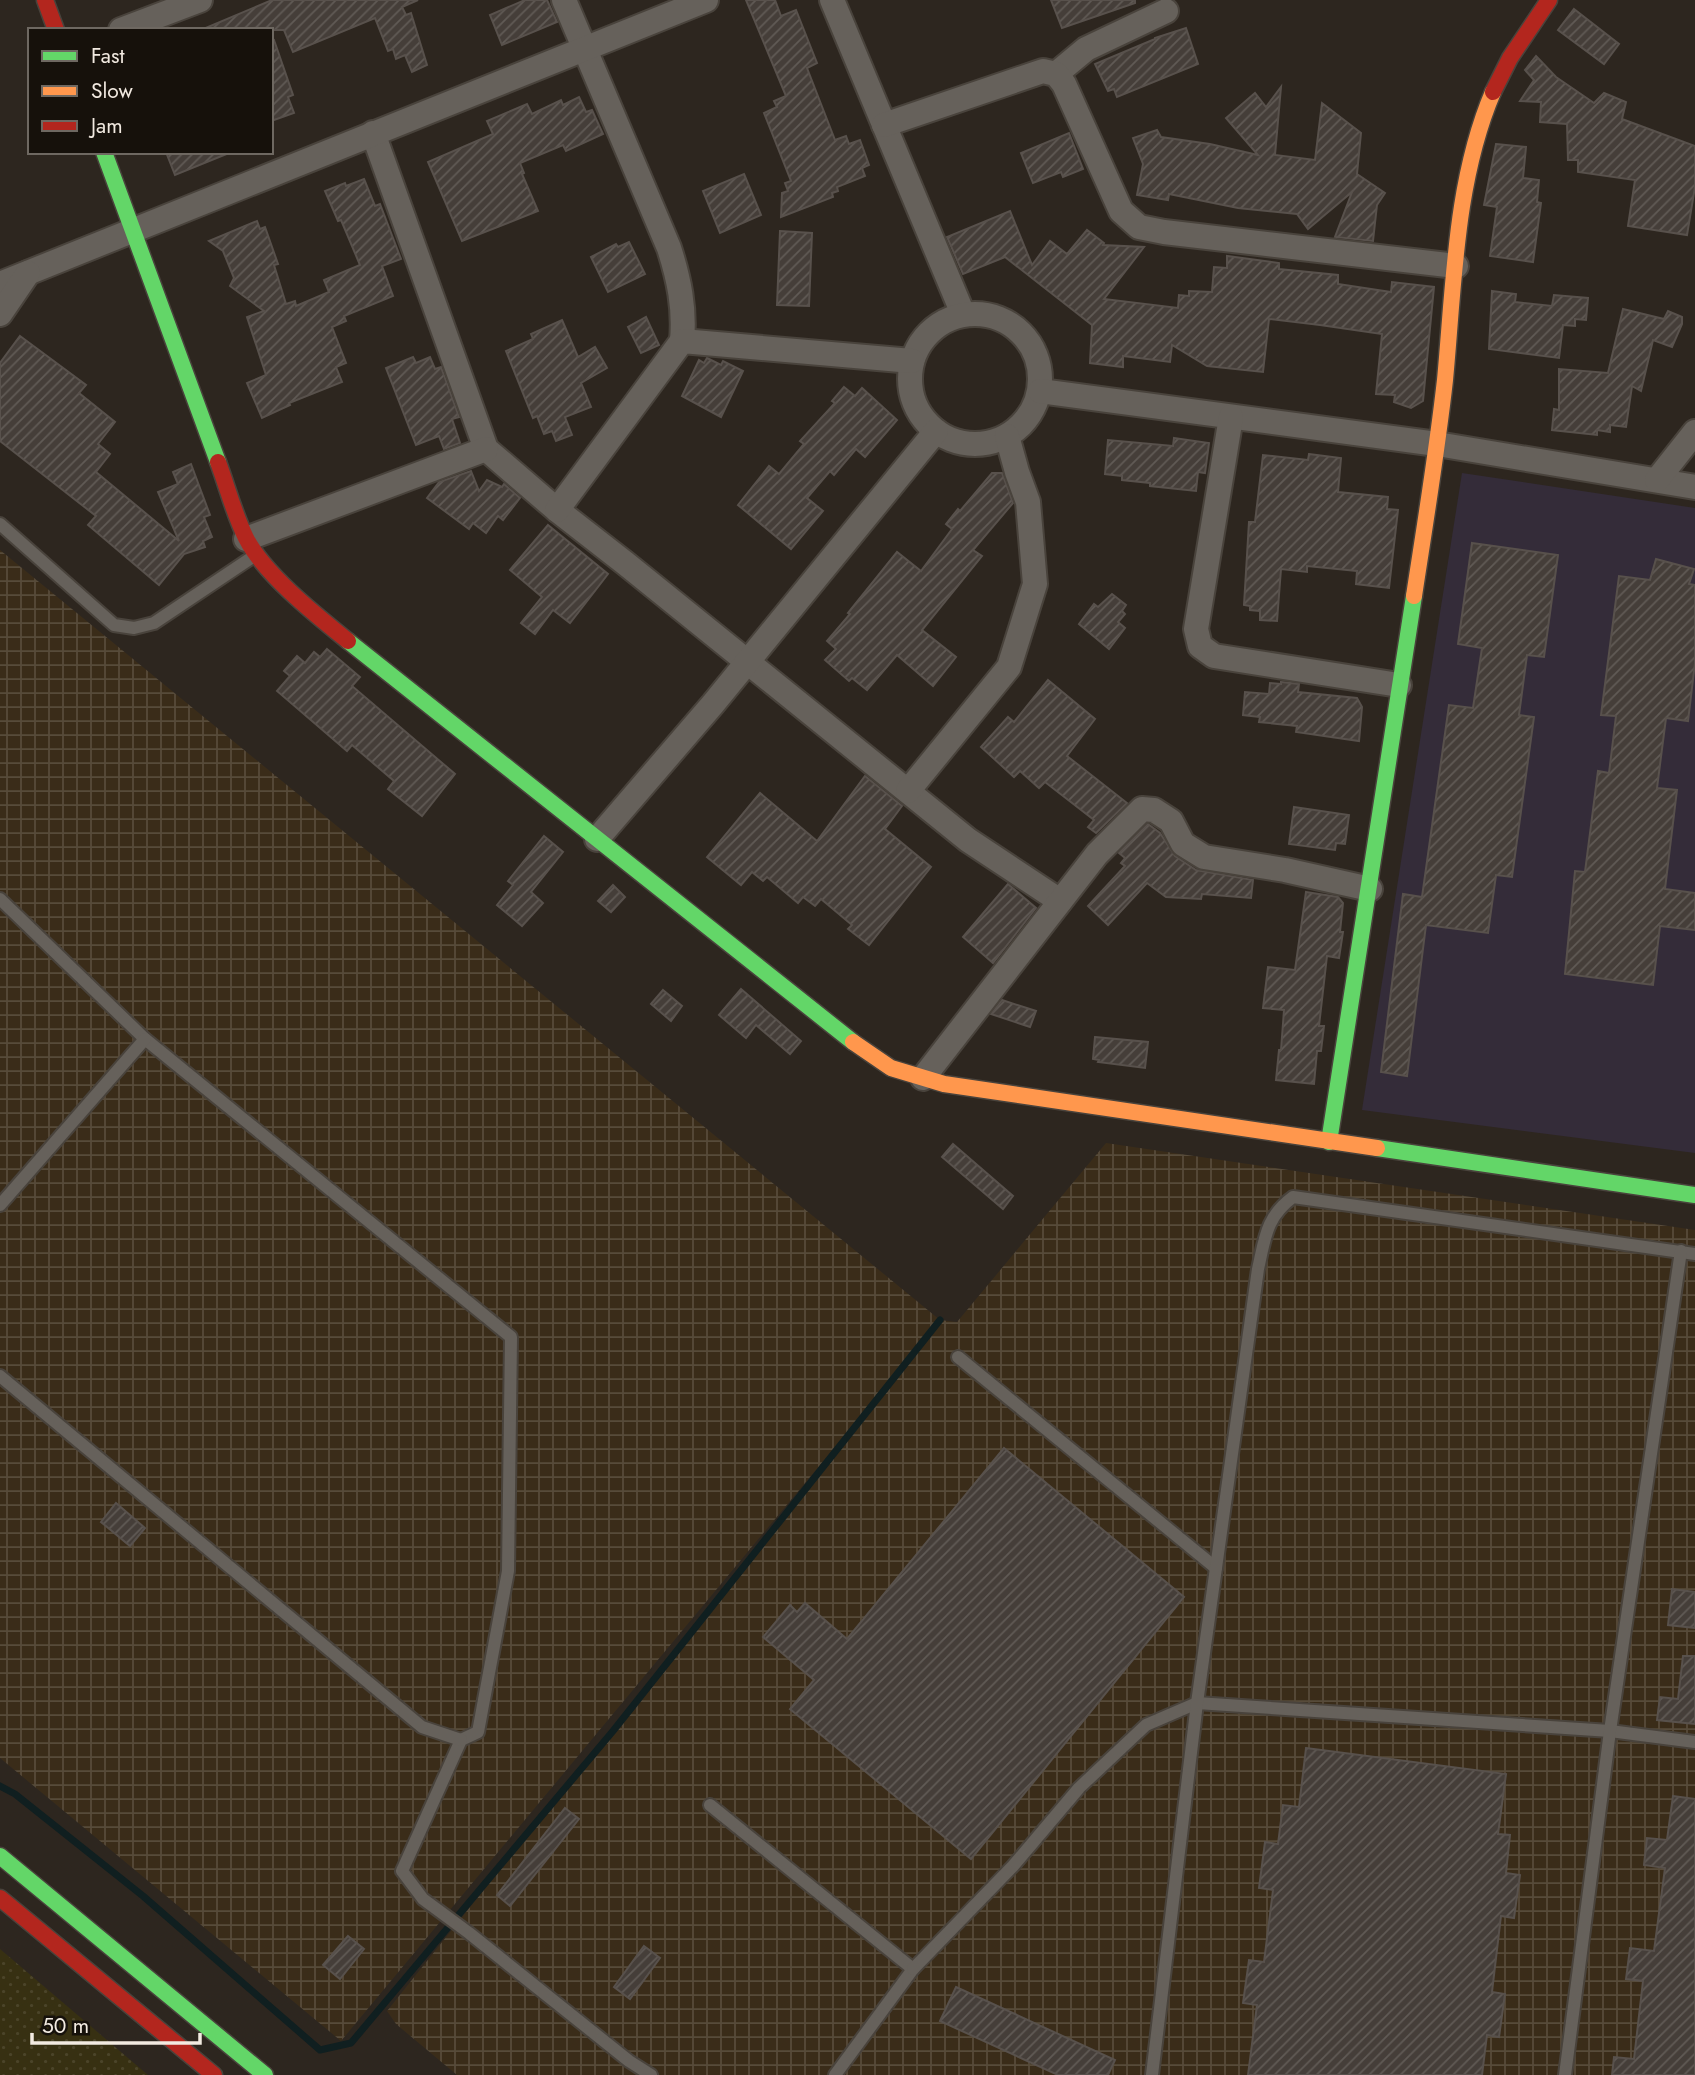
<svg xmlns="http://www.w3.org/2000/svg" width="1695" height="2075" viewBox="0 0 1695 2075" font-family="Jost,sans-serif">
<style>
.industrial{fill:url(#industrial-grid)}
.education{fill:#342c39}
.sand{fill:url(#sand-dots)}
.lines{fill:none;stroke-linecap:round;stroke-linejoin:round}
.stream{stroke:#101f20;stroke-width:7}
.building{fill:url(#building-hatch);stroke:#58514c;stroke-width:2}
.lane-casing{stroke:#49433c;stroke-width:16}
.street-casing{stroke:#49433c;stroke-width:28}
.fast-casing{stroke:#49433c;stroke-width:19}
.slow-casing{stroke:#49433c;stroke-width:19}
.jam-casing{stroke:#49433c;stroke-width:19}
.lane{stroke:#66615b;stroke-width:12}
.street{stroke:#66615b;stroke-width:24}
.fast{stroke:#63d668;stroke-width:16}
.slow{stroke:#ff974d;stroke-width:16}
.jam{stroke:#b3261e;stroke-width:16}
</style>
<defs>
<pattern id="industrial-grid" width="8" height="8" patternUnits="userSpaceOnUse" patternTransform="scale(1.75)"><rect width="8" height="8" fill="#3a2c19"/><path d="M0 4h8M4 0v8" fill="none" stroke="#574b3a"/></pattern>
<pattern id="sand-dots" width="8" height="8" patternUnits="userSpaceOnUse" patternTransform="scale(1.75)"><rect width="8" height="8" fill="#373012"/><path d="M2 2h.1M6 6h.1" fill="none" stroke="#4b4429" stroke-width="1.8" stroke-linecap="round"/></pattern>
<pattern id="building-hatch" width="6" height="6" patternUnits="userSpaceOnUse" patternTransform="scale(1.75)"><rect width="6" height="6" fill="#453e39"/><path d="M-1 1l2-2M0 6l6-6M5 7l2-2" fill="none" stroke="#605a55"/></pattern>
</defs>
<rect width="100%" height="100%" fill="#2d261f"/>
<polygon class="industrial" points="0,550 940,1320 957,1322 1106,1143 1695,1230 1695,2075 457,2075 396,2024 387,2011 904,1364 341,2041 0,1758"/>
<polygon class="education" points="1462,473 1695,508 1695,1153 1362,1110"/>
<polygon class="sand" points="0,1949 148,2075 0,2075"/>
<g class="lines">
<polyline class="stream" points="0,1786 15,1794 143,1896 320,2050 351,2043 613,1731 940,1320"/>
</g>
<g class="building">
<polygon points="272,0 418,0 402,7 406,15 411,13 427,65 412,72 405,55 396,59 393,49 388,51 375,18 293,52 284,30 201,30"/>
<polygon points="525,0 547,0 557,22 502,45 490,15"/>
<polygon points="746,0 775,0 781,16 796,10 817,63 807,68 835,140 846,136 849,144 860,140 869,165 862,168 865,176 837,187 838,191 832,193 833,197 781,217 782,193 788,191 785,183 791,181 764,113 777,107 774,101 786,96"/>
<polygon points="1051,0 1135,0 1135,3 1062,28"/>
<polygon points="1574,9 1619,44 1604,64 1558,30"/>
<polygon points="1186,28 1198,64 1117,97 1114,89 1108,91 1095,64 1155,39 1155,38"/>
<polygon points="274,40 293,95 288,97 294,113 271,121 271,41"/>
<polygon points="1536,56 1556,77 1594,103 1604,93 1626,102 1622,119 1695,146 1695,187 1687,235 1628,226 1635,180 1578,172 1578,160 1568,160 1567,124 1540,122 1541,102 1520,101 1534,80 1525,70"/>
<polygon points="1281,87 1275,155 1315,160 1322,103 1361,133 1357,174 1385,193 1377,205 1373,241 1335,237 1352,192 1308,229 1297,214 1238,208 1169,194 1168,200 1137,195 1143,164 1133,138 1157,130 1161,137 1210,144 1258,155 1226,118 1255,93 1266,107"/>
<polygon points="579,97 586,112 592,110 603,134 566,151 563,145 520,163 524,173 522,174 538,211 462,241 428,162 493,134 487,121 527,104 532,114 561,100 563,105"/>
<polygon points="1069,133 1083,169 1063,177 1061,172 1033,183 1021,153"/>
<polygon points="1496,144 1526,147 1523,178 1539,180 1537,202 1541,203 1533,262 1490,256 1497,207 1484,205"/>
<polygon points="166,152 229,152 229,153 175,175"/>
<polygon points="744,174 761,215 720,233 703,191"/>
<polygon points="364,179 375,206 380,204 401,259 382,266 393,296 344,316 346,321 332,327 346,363 336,367 342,382 289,403 290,405 262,418 247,383 266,375 247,317 264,311 230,286 234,278 223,251 209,241 257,221 260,229 265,227 278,264 274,265 286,304 295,301 296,306 329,292 324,280 360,265 341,220 338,221 325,191 345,183 346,186"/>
<polygon points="1010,211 1032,265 1050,241 1067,254 1087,230 1104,243 1103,245 1144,247 1104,299 1178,308 1179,295 1189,296 1189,291 1212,292 1214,267 1227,268 1227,256 1279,263 1279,269 1338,275 1338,284 1391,292 1392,282 1434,287 1423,401 1411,408 1394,402 1395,395 1376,394 1382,334 1320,325 1269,319 1263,372 1207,366 1172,345 1170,362 1123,356 1123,367 1090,363 1092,325 1005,257 963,274 947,237"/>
<polygon points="780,231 812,233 809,306 777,305"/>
<polygon points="629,242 645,274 608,292 591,257 616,244 618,247"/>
<polygon points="1492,291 1516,294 1515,302 1552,306 1554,295 1588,298 1586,320 1575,319 1575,326 1563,325 1559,358 1489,349"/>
<polygon points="1623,309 1664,319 1668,311 1682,317 1682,324 1672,347 1653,340 1641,391 1632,386 1626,427 1610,425 1610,432 1597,430 1597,435 1552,430 1554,409 1559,410 1559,369 1608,373"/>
<polygon points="646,317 659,345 641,353 628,327"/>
<polygon points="562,320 578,357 595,347 607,368 581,383 591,407 565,417 572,435 556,441 552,431 544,434 537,416 533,418 506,351 533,339 531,334"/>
<polygon points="20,336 86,385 79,393 115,422 98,444 110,454 96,472 179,541 158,492 178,484 173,472 191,464 210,515 204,517 212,537 203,541 205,547 184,554 159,585 88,525 96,516 0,441 0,363"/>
<polygon points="413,357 416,363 430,357 435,369 441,367 459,417 452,419 460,443 444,449 439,436 416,445 386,368"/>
<polygon points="707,358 721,365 723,361 743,371 721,417 682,396 699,360 704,363"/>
<polygon points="844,387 855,396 862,388 897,420 865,457 856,449 834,475 830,471 807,498 823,511 791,549 738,505 769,466 779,474 804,444 800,441 835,403 832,401"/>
<polygon points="1174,438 1209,443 1205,473 1198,472 1196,491 1150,486 1150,483 1122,480 1122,476 1105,474 1108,440 1173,446"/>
<polygon points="1309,454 1341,458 1338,492 1388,497 1387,509 1398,510 1389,588 1356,584 1357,571 1307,566 1307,572 1281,569 1277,621 1260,620 1260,611 1250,610 1250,606 1244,605 1249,522 1255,522 1263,455 1308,460"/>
<polygon points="471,471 479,491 487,480 502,487 504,484 520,498 503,520 498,516 486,533 473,523 469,529 427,498 439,482"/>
<polygon points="992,473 1002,473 1013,503 973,550 982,556 922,630 956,657 933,686 897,655 867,690 852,678 849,681 825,660 836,649 827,641 850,614 848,613 897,552 921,571 952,529 946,524 958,509 960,511"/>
<polygon points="548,525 608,574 570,623 553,610 535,634 521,623 542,597 510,570"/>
<polygon points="1472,543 1558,555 1544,657 1527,655 1519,715 1534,717 1512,877 1496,875 1488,933 1426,925 1407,1076 1381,1072 1403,894 1422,897 1449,705 1473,708 1482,648 1458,644"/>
<polygon points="1656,559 1694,569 1689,584 1695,585 1695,663 1688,721 1666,718 1657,788 1677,790 1665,889 1695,893 1695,930 1660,926 1653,985 1565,974 1575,871 1585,872 1598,771 1609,773 1616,716 1601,715 1619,576 1650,580"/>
<polygon points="1112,594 1126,605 1122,611 1125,614 1118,622 1125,628 1109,649 1079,624 1094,604 1098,607"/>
<polygon points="327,649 360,677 352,686 455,774 422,816 388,789 394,781 352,745 347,751 277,691 290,676 284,671 297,656 305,663 314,652 320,657"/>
<polygon points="1048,680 1095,719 1067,756 1127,803 1096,833 1088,827 1094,820 1045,782 1039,788 1020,771 1014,777 981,747 1008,717 1014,722"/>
<polygon points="1281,682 1299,684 1298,692 1357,698 1362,707 1359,741 1296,732 1297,726 1259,722 1260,717 1243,715 1245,692 1269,694 1270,683 1281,684"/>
<polygon points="865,776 902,806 885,829 931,867 869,945 848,929 852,925 821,899 815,906 803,897 798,903 767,877 763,881 752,872 741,885 707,857 760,793 817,841"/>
<polygon points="1294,807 1349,815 1345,844 1336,843 1335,850 1289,844"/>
<polygon points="1148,824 1160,833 1175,856 1196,870 1253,880 1251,898 1202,894 1201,899 1166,897 1147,883 1108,925 1088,906 1125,866 1121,863 1125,858 1119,853"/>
<polygon points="544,836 563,852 531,892 543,903 522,926 497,905 513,885 508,881"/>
<polygon points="1008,884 1036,908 993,963 963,937"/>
<polygon points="613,885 625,897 611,912 598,901"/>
<polygon points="1306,892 1338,897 1343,903 1340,932 1343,932 1339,958 1327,956 1319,1026 1324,1026 1321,1051 1317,1051 1314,1084 1276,1080 1279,1050 1281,1050 1284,1010 1263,1008 1268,967 1295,970"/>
<polygon points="741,989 801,1041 790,1054 756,1025 746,1038 719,1015"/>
<polygon points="663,990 682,1006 671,1021 651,1004"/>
<polygon points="1002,1000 1036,1011 1030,1027 991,1014"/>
<polygon points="1095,1037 1148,1042 1145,1068 1098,1062 1099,1060 1093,1059"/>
<polygon points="953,1144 1013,1196 1003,1209 942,1157"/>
<polygon points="1004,1448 1184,1597 971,1859 790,1709 814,1680 763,1637 790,1605 797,1612 805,1603 847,1639"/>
<polygon points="116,1503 145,1528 130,1546 101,1522"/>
<polygon points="1672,1589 1695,1592 1695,1628 1668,1625"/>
<polygon points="1683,1656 1695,1656 1695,1724 1657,1720 1660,1697 1678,1699"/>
<polygon points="1306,1748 1506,1774 1498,1834 1510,1835 1506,1873 1520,1875 1514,1918 1501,1916 1492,1992 1505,1994 1499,2037 1487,2035 1482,2075 1248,2075 1257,2005 1243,2003 1249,1960 1264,1962 1273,1890 1259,1888 1265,1842 1278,1844 1283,1805 1299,1807"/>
<polygon points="1673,1796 1695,1799 1695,2075 1612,2075 1614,2057 1634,2059 1643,1981 1626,1979 1630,1948 1654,1951 1665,1868 1644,1865 1647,1838 1667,1840"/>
<polygon points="565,1808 579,1819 510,1906 497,1895"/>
<polygon points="348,1936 364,1949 340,1979 323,1965"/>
<polygon points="644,1946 660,1958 630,1999 614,1987"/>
<polygon points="956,1987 1115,2060 1108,2075 1058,2075 940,2021"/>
</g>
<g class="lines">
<defs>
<g id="lane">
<polyline points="0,524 114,625 134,628 154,623 257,554"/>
<polyline points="0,899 145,1039 511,1337 508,1571 478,1732 461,1740 402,1871 423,1899 469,1933 629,2061 651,2075"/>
<polyline points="0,1205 145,1039"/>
<polyline points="958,1357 1216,1568"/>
<polyline points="0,1376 422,1727 461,1740"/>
<polyline points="710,1805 913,1969 835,2075"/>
<polyline points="913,1969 1013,1866 1079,1788 1146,1725 1197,1703 1610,1731 1695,1742"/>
<path d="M1152 2075 1197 1703 1258 1269C1265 1238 1266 1217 1293 1197L1695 1254"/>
<polyline points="1565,2075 1610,1731 1681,1251"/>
</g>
<g id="street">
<path d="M564 0 669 248C679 279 685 308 682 341"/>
<polyline points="832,0 963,314"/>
<polyline points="121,30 200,0"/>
<polyline points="1056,74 1086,49 1166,11"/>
<polyline points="884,125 1043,71 1056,74 1064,84 1121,211 1139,227 1164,232 1456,266"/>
<polyline points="373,133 486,449 557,510 625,563 968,840 1060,901"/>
<polyline points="0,284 706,0"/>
<circle cx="975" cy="379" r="65"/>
<polyline points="0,314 28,273"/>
<polyline points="1040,391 1437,444 1695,487"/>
<polyline points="1231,417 1196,629 1200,646 1214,656 1399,685"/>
<polyline points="1657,480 1695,432"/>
<polyline points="557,510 682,341 912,361"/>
<polyline points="246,539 486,449"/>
<polyline points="908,791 1009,667 1035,584 1028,502 1017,472 1007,436"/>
<polyline points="597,839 713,704 936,431"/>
<polyline points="923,1078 1097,854 1142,809 1154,810 1171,821 1183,844 1204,857 1285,870 1370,889"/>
</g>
<g id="fast">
<polyline points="104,152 218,462"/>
<polyline points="348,641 853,1042"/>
<polyline points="1329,1142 1414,596"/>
<polyline points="1377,1148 1695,1195"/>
<polyline points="0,1856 265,2075"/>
</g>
<g id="slow">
<path d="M1414 596C1425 524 1437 452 1445 380 1454 285 1455 181 1493 92"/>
<polyline points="853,1042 891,1068 944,1084 1377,1148"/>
</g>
<g id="jam">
<polyline points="45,0 56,30"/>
<polyline points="1493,92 1510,58 1549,0"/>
<path d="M218 462C227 486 234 514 246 538 264 574 317 616 348 641"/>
<polyline points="0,1898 214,2075"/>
</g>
</defs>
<use href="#lane" class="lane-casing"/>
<use href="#street" class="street-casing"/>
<use href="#fast" class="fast-casing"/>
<use href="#slow" class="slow-casing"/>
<use href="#jam" class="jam-casing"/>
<use href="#lane" class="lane"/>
<use href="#street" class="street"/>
<use href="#fast" class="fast"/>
<use href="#slow" class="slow"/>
<use href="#jam" class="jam"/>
</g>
<rect x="28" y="28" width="245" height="126" fill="#16110b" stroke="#6e6861" stroke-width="2"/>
<rect x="42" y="51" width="35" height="10" fill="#63d668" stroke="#6e6861" stroke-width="2"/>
<text x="91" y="63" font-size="21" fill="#f2eae1">Fast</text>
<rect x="42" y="86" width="35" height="10" fill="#ff974d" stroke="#6e6861" stroke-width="2"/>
<text x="91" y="98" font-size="21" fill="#f2eae1">Slow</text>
<rect x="42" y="121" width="35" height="10" fill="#b3261e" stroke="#6e6861" stroke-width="2"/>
<text x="91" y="133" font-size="21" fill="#f2eae1">Jam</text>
<path d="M32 2033v10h168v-10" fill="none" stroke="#f2eae1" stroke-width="3.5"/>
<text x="42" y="2033" font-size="21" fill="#f2eae1" stroke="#16110b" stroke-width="5" paint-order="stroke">50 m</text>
</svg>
